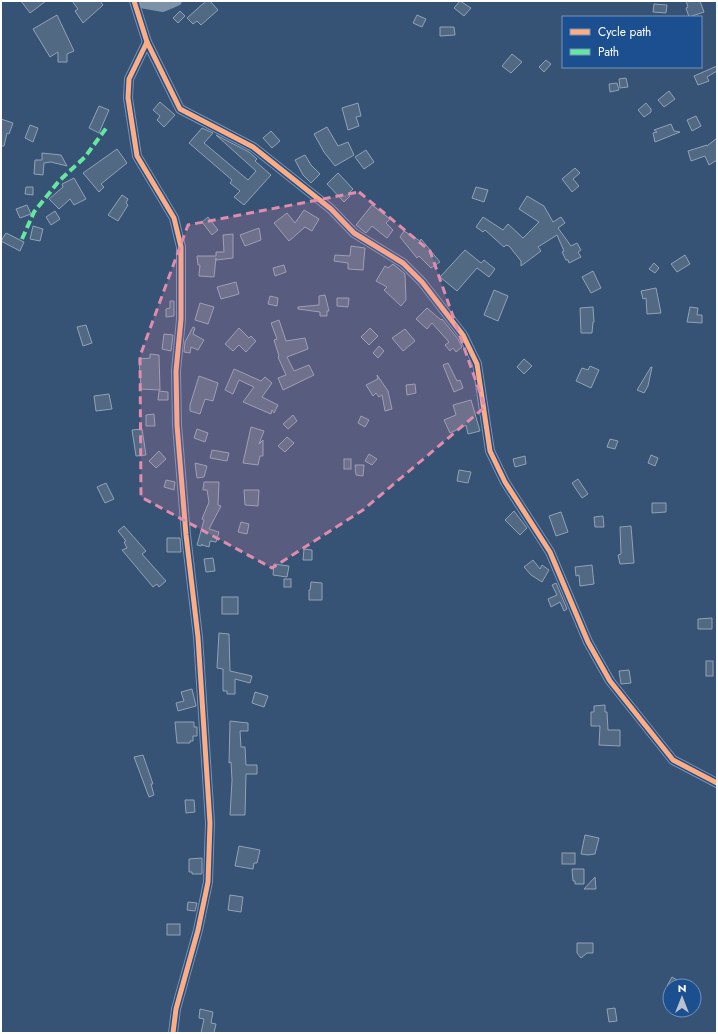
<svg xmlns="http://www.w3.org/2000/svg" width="718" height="1034" viewBox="0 0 718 1034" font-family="Jost,sans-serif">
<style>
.building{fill:#526984;stroke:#92a2b6}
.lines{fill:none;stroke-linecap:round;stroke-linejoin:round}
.minor{stroke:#7d92a8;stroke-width:10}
.quiet{stroke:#66e7a1;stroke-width:4;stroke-dasharray:8 4;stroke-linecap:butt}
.cycleway-casing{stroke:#1b4f8f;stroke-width:8}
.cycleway{stroke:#ffac80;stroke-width:5}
.marked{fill:#e08cad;fill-opacity:0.2;stroke:#e08cad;stroke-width:3;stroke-dasharray:8 5;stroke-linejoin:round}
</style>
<rect width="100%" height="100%" fill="#365274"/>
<g class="building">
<polygon points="21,1 46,1 30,13"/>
<polygon points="72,1 100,1 103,5 83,23 75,11 78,9"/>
<polygon points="206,1 210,1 218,10 201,25 197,21 193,24 187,18"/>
<polygon points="460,1 471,8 464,16 454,8"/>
<polygon points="686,1 700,1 704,12 689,17 686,8 688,7"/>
<polygon points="654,4 667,5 666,13 653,12"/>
<polygon points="180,11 185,16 178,23 173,18"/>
<polygon points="57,15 74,51 67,54 67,62 58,62 58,52 50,57 33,29"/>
<polygon points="417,15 426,19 422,27 413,23"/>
<polygon points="440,27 454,27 455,35 440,36"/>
<polygon points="512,54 522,62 511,73 502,66"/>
<polygon points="546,60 551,64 544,72 539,67"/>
<polygon points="717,66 717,71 707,77 709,81 698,85 694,76"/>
<polygon points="626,78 628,87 620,88 619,79"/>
<polygon points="617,83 619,90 610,92 609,84"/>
<polygon points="669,91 675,99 664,107 658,100"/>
<polygon points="160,102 175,115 164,127 157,120 160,116 153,110"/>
<polygon points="358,103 361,116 356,117 359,126 348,130 342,108"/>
<polygon points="646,103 651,109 651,112 644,117 638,110"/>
<polygon points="99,106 109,110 99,133 89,128"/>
<polygon points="696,116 701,126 692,131 687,120"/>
<polygon points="1,119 13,123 9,134 7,133 4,146 1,146"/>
<polygon points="671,124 674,131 680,132 655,142 653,133 657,132 654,130"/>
<polygon points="30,125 38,128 33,142 25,138"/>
<polygon points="327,127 338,146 348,142 354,155 335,166 324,152 314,134"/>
<polygon points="202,128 213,133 204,143 248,180 256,171 216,135 249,152 257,159 255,161 271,175 244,205 234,197 240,191 230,183 232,180 189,143"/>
<polygon points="271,131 280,141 272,148 263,138"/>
<polygon points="717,138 717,160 709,165 705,156 691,161 688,151 707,145 707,146"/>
<polygon points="117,149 127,163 101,184 104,187 99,192 83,173"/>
<polygon points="366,150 374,162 364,169 355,157"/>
<polygon points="42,153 61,155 67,166 51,162 44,163 43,175 34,174 35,160 42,160"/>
<polygon points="305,155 311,165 320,174 311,183 303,175 295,160"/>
<polygon points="575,168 580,173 573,179 579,186 572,192 562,179"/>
<polygon points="338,173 353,189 348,194 350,196 344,202 327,184"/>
<polygon points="74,178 86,199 74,205 70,199 59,209 49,199 63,187 62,184"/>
<polygon points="26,187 33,187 33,195 25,194"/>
<polygon points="476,187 488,190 484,202 472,198"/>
<polygon points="122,195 128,199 126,203 128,205 118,221 108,215"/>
<polygon points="527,196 544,206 553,222 561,217 565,223 558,228 571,246 577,243 581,250 578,252 581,257 569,263 568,260 566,260 562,252 564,251 557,235 538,247 541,251 521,266 521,261 509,246 506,245 504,247 485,230 483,232 476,227 483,217 503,230 508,224 523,238 539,222 519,209"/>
<polygon points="27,205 31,214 20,218 16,209"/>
<polygon points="372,205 390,219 386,223 393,230 387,238 372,226 366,233 356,225"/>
<polygon points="304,210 319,219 312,231 305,227 289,241 274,223 287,213 295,223"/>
<polygon points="55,211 60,219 51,225 46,217"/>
<polygon points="208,217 218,230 212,235 202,222"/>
<polygon points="33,226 43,229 40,241 30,239"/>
<polygon points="259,228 261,240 245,246 240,235"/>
<polygon points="404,231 420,241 421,239 440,262 431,268 419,256 417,258 400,237"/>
<polygon points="6,233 24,242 20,251 1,241"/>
<polygon points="233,234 233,258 216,260 216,258 214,277 199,276 200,265 198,265 197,256 216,256 216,252 224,252 223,235"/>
<polygon points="351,246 365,248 363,270 348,269 348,263 334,261 335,255 350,256"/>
<polygon points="465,250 481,263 484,260 495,269 489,277 477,268 457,291 440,277"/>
<polygon points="685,255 690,264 677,272 671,264"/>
<polygon points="654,263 659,268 655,273 649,269"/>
<polygon points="393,264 405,274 406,300 401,306 384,290 387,287 376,281 385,266 388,268"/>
<polygon points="284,265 286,272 275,276 273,268"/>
<polygon points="593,271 601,288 591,293 582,277"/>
<polygon points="236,282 239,294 221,299 217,287"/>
<polygon points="656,288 661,313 647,314 646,298 643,299 641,291"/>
<polygon points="494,290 508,296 498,321 484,315"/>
<polygon points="325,295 329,311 327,311 327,316 320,316 320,312 298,309 298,307 319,305 319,296"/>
<polygon points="270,296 278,298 277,306 268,304"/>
<polygon points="337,298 349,298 348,307 337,306"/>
<polygon points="170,301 174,301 174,316 166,317 166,309 170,308"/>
<polygon points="200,303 214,307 208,324 195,320"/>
<polygon points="593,307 594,322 593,322 592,333 581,333 580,308"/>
<polygon points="690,307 698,308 697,315 702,315 702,323 687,322"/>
<polygon points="427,308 441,320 442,319 458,339 462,347 456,352 453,348 450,351 445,345 449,342 432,323 427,329 416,319"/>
<polygon points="279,320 286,341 305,338 308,349 287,357 294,371 309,365 314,375 283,390 278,378 286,375 278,357 279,356 274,340 277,339 271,323"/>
<polygon points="86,325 92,343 83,346 77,327"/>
<polygon points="193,327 195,328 193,334 204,340 198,350 191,347 190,353 184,352 185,342"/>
<polygon points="239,328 249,338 251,336 256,341 246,352 239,345 233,351 225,344"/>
<polygon points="370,328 378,336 369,345 361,337"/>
<polygon points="405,329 415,341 403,351 392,338"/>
<polygon points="164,334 173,335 171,351 162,349"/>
<polygon points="379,346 384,351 378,358 373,353"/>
<polygon points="150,354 159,355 160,390 141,389 139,359 150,358"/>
<polygon points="524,359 532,366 524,374 517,367"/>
<polygon points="448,363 457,381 460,380 463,388 454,392 443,365"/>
<polygon points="590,366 599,370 591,388 576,381 582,368 588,370"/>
<polygon points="651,367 652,367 648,386 644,393 637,390"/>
<polygon points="234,369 261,381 265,377 272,383 262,397 278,405 274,413 272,410 271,414 243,402 254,387 239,380 233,394 225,390"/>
<polygon points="377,375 388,391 392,409 385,411 382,395 379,397 376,393 373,396 366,385 378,379"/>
<polygon points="199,376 218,383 213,401 205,399 200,414 190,411 190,405"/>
<polygon points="415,384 416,393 407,395 406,385"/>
<polygon points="159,391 168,392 168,400 158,400"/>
<polygon points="109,394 112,409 96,411 94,396"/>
<polygon points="471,400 480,431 468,434 466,425 450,433 444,420 456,415 453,405"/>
<polygon points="154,414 155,426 146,426 146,415"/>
<polygon points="293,415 297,421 288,429 283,424"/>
<polygon points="361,416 369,420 365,427 358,423"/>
<polygon points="251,427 264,431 259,444 263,440 263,456 260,456 258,465 243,463"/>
<polygon points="142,429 146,455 136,456 132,430"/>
<polygon points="197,429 208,433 205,442 194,438"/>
<polygon points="287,437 294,443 285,452 278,446"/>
<polygon points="610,439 618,441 615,449 607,447"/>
<polygon points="212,450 229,453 227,461 210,458"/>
<polygon points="159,451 166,459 156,468 149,461"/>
<polygon points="369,454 377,459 372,465 365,461"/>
<polygon points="651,455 658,458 655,466 648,463"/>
<polygon points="525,456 526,464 515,467 513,459"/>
<rect x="344" y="459" width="7" height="10"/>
<polygon points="195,463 207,466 204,477 197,478"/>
<polygon points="355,465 364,465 363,476 356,475"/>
<polygon points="459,470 471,472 468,483 457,481"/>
<polygon points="578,479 588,494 582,498 572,483"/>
<polygon points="166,480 175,482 174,490 164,487"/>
<polygon points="204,482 219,482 218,505 221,506 209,529 219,532 216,542 210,541 209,547 202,545 202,544 201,546 197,545 204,520 202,519 209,502 207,490 203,490"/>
<polygon points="106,483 114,499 105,503 97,487"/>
<polygon points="244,490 259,490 258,506 245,505"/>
<polygon points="652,503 666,503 666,512 652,513"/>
<polygon points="514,511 527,528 520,535 505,520"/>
<polygon points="561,512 568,532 556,536 549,516"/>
<polygon points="603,516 604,527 595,527 594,517"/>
<polygon points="241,522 249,524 247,534 238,532"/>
<polygon points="124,526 146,551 142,554 166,581 159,587 157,584 153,587 122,550 127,548 124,542 126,541 118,531"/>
<polygon points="631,526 634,563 620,564 618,555 621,554 620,527"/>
<polygon points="167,538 180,538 181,552 167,552"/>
<polygon points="304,549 312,550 312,560 303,560"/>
<polygon points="213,558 215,571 206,572 204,559"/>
<polygon points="533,560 540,569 542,565 549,570 542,582 531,575 524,567"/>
<polygon points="274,564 289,566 287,577 273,575"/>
<polygon points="592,565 594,584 580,586 579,575 576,576 575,567"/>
<rect x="284" y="579" width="7" height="8"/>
<polygon points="311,582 322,583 322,600 309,600 309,590 310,590"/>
<polygon points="556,583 567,609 564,611 560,602 551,607 548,599 557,595 552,585"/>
<rect x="222" y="597" width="16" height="17"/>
<polygon points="712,618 712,629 698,629 698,619"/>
<polygon points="219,633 229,634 230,671 252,676 250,683 235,679 235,694 227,694 227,691 223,691 223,669 217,668"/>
<rect x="706" y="661" width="7" height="15"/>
<polygon points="629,670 631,683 621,684 619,671"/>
<polygon points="192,689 196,706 178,711 176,703 184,701 181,692"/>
<polygon points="255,692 268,696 264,707 252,703"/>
<polygon points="605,705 605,712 607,712 608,730 620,730 620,746 599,745 600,726 591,726 591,712 594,712 594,706"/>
<polygon points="230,721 248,723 248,731 240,731 241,747 245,747 246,765 257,765 257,774 246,774 245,815 230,815 232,780 231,762 229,763"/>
<polygon points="175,722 194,722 194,727 197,727 197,736 193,736 193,741 190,741 190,743 177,743"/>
<polygon points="143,755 153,784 151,784 154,795 149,797 134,757"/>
<polygon points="185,800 194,800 195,812 186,813"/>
<polygon points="585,835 599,838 595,854 588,855 581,854"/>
<polygon points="239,846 260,850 257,863 254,863 253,869 235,866"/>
<rect x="562" y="853" width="13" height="11"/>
<polygon points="202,858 202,874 192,874 192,872 189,872 189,859"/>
<polygon points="572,869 584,869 584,884 575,884 575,881 573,881"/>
<polygon points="595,877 596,889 584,889"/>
<polygon points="230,895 243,897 241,912 228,910"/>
<polygon points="188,902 197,903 195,911 187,910"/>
<rect x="167" y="924" width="13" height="11"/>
<polygon points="577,943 593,943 593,953 587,953 581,958 577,953"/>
<polygon points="672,977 687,986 667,986"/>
<polygon points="615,1008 617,1021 609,1022 607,1009"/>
<polygon points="200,1009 213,1012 211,1023 216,1024 214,1033 201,1033 204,1019 199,1018"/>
</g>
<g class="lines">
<g class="minor">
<polyline points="134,1 147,42 180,109 253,147 331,209 354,233 403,263 422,282 463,335 477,364 490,451 505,482 550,552 588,642 610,681 673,760 717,783"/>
<polyline points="135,2 163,7 177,1"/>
<polyline points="147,42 129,79 128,98 137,156 174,218 181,247 181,319 176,371 177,425 186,535 198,637 210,823 208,882 198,930 176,1009 173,1033"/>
</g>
<polyline class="quiet" points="22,239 34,212 59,181 85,157 107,127"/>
<defs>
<g id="cycleway">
<polyline points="134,1 147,42 180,109 253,147 331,209 354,233 403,263 422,282 463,335 477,364 490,451 505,482 550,552 588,642 610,681 673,760 717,783"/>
<polyline points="147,42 129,79 128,98 137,156 174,218 181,247 181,319 176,371 177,425 186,535 198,637 210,823 208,882 198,930 176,1009 173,1033"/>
</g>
</defs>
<use href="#cycleway" class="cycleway-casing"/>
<use href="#cycleway" class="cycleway"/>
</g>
<path class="marked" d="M359 192 430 251 485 407 363 510 272 568 141 497 140 356 188 225Z"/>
<rect width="718" height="1034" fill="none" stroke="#ffffff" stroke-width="4"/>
<rect x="562" y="16" width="140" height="52" fill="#1b4f8f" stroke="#7695bc"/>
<rect x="570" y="29" width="20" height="6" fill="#ffac80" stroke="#7695bc"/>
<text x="598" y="36" font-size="12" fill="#ffffff">Cycle path</text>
<rect x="570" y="49" width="20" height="6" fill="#66e7a1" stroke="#7695bc"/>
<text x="598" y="56" font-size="12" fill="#ffffff">Path</text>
<g transform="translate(682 998)"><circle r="19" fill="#1b4f8f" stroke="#7695bc"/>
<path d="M0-3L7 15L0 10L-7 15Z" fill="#b9c2ce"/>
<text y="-6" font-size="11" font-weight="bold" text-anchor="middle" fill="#ffffff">N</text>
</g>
</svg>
